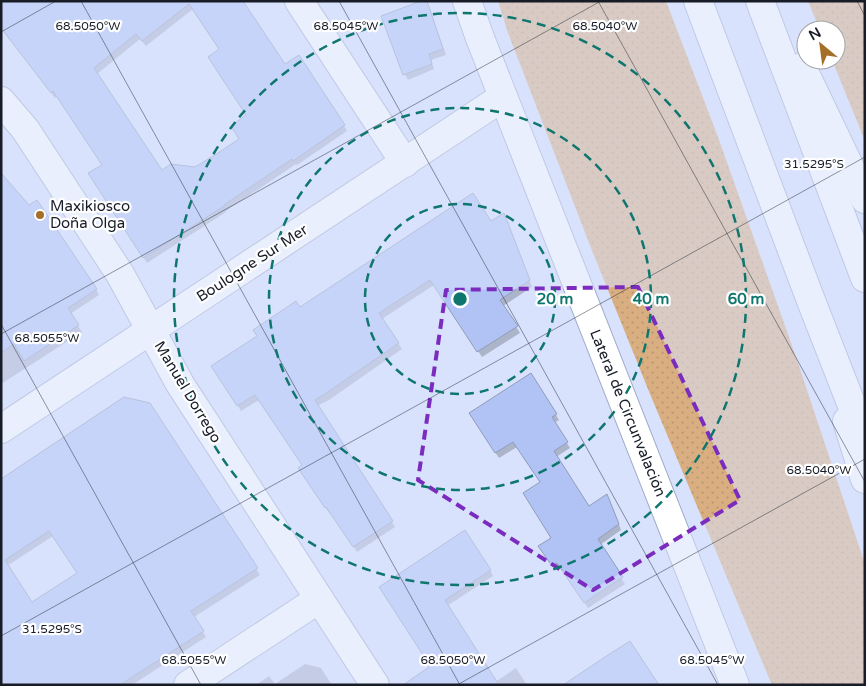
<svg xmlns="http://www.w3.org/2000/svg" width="866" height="686" viewBox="0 0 866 686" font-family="'Varela Round',sans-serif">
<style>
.grass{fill:url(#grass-dots)}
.shadow{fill:#0003;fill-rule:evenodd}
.building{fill:#b1c3f5;stroke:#909cba;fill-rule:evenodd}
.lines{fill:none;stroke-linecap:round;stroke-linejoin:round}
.minor-casing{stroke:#9fabca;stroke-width:30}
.tertiary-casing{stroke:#9fabca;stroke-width:30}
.motorway-casing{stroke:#9fabca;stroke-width:30}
.minor{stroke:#fff;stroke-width:28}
.tertiary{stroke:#fff;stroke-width:28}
.motorway{stroke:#fff;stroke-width:28}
.marked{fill:none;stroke:#7b2cbf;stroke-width:4;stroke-dasharray:10 6;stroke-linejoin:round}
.ticks{fill:none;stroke:#171c27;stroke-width:1;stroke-opacity:0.45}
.ring{fill:none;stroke:#0f766e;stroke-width:2.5;stroke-dasharray:9 6}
.poi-dot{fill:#a56e29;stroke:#fff;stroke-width:2}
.labels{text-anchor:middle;stroke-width:4.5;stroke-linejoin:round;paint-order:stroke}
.poi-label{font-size:15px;fill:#171c27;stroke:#fff;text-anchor:start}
.street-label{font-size:15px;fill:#171c27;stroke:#fff}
.ticks-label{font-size:12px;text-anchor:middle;fill:#171c27;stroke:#fff;stroke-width:4.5;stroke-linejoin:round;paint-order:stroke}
.centre{fill:#0f766e;stroke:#fff;stroke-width:2.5}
.ring-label{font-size:15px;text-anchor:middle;font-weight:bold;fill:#0f766e;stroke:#fff;stroke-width:4.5;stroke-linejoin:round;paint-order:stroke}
</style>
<defs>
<pattern id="grass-dots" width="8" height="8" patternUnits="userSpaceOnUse" patternTransform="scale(1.25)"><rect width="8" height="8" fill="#d9af82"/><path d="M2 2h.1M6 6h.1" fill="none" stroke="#ba9670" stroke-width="1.8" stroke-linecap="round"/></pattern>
</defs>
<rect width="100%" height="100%" fill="#d8e2fc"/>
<g class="grass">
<polygon points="498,1 666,1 718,137 794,351 865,564 865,685 772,685 650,394 591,248 508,33"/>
<polygon points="808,1 865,1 865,141 832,60 836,60 836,30 820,30"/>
</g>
<g class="shadow">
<path d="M1 1H241L285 66 344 126 347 131 297 165 296 164 226 211V212L147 263 93 179 103 165 57 96 55 98 1 28ZM193 9 220 50 248 116 240 139 195 169 161 172 97 74 140 39 146 46Z"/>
<polygon points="426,1 429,6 446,55 431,60 434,69 408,80 405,74"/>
<polygon points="1,175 96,289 99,295 70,314 82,332 1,384"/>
<polygon points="504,215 507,220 532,287 503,306 520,333 482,357 434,285 382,319 402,349 329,400 317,406 395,527 357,552 331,512 329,513 303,474 303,466 259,400 241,411 216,372 300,309 491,223"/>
<polygon points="530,374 559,420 554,423 570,448 556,457 588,508 610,501 621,530 600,545 625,584 588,608 561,568 557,571 543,552 552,538 541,482 517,447 499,458 473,419"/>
<path d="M149 404 260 575 194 617 206 637 132 685H1V480ZM53 536 78 573 31 604 7 566Z"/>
<polygon points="490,570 493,576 447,606 425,655 383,593"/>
<polygon points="305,664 321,668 332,685 256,685 269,676 275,684"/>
<polygon points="516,668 527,685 491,685"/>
</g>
<g class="building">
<path d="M1 1H243L285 64 299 55 345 125 293 161 292 159 224 205V206L143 258 88 173 102 165 53 91 51 93 1 28ZM189 4 219 49 208 57 246 115 231 126 239 139 218 153 195 167 171 164 162 170 94 68 136 34 142 41Z"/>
<polygon points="421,1 427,1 443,49 429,54 432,64 403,75 381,16"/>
<polygon points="1,173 29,205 37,200 97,289 68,308 79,325 24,361 14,344 1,353"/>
<polygon points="473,193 491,221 504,213 530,280 500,300 518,326 477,352 430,280 379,313 399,343 325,394 315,400 393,521 353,547 326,507 325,508 298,468 302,465 255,395 237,406 211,366 257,336 253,330 296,301 300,307"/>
<polygon points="531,373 557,414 552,417 568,442 554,451 589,506 607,494 619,524 598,539 623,577 584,603 557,563 552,566 538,546 551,538 523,493 540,482 513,442 495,453 469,413"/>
<path d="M124 397 150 403 258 568 191 611 204 631 120 685H1V479ZM49 531 77 573 32 602 5 560Z"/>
<polygon points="465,530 491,570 445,600 499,685 403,685 429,667 421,656 423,655 379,587"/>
<polygon points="630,641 659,685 563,685 605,657"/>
</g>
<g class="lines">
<defs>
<g id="minor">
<polyline points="299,1 405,163"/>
<polyline points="1,101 25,129 120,274 180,384 375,685"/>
<polyline points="1,429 503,97"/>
<polyline points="188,685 319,599"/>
</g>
<polyline id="tertiary" points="467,1 480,38 735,685"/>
<g id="motorway">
<polyline points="698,1 810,298 865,439"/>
<polyline points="760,1 865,278"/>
<polyline points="802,67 865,199"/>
<polyline points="847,421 865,479"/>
</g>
</defs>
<use href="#minor" class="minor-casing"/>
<use href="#tertiary" class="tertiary-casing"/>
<use href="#motorway" class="motorway-casing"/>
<use href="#minor" class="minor"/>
<use href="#tertiary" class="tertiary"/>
<use href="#motorway" class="motorway"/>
</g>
<path d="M0 0H866V686H0ZM638 287 740 500 593 590 418 480 446 290Z" fill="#d8e2fc" fill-opacity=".55" fill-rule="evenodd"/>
<path class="marked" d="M638 287 740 500 593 590 418 480 446 290Z"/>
<path class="ticks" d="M81 1 460 685M339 1 718 685M598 1 865 482M857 1 865 16M1 32 56 1M1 324 201 685M1 334 601 1M1 636 865 157M457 685 865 459"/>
<g class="ring">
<circle cx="460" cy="299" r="95"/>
<circle cx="460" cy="299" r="191"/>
<circle cx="460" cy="299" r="286"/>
</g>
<circle class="poi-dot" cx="40" cy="215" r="5"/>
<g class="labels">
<g class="poi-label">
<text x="50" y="211">Maxikiosco<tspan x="50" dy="17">Doña Olga</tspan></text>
</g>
<g class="street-label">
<text transform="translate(252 263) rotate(-33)" y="5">Boulogne Sur Mer</text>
<text transform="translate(188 392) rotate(59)" y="5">Manuel Dorrego</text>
<text transform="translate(628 413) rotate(68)" y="5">Lateral de Circunvalación</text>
</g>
</g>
<g class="ticks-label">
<text x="88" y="30">68.5050°W</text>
<text x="346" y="30">68.5045°W</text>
<text x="605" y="30">68.5040°W</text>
<text x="814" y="168">31.5295°S</text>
<text x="47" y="342">68.5055°W</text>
<text x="819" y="474">68.5040°W</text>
<text x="52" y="633">31.5295°S</text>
<text x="194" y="664">68.5055°W</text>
<text x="453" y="664">68.5050°W</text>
<text x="712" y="664">68.5045°W</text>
</g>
<circle cx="460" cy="299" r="8" class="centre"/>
<g class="ring-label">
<text x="555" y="304">20 m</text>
<text x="651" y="304">40 m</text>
<text x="746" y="304">60 m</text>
</g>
<rect width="866" height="686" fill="none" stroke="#171c27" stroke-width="5"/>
<g transform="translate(821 45) rotate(331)"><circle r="24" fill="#ffffff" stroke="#a2a4a9"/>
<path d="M0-4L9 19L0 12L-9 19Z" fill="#a56e29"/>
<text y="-8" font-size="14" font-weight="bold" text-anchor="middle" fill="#171c27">N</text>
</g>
</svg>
